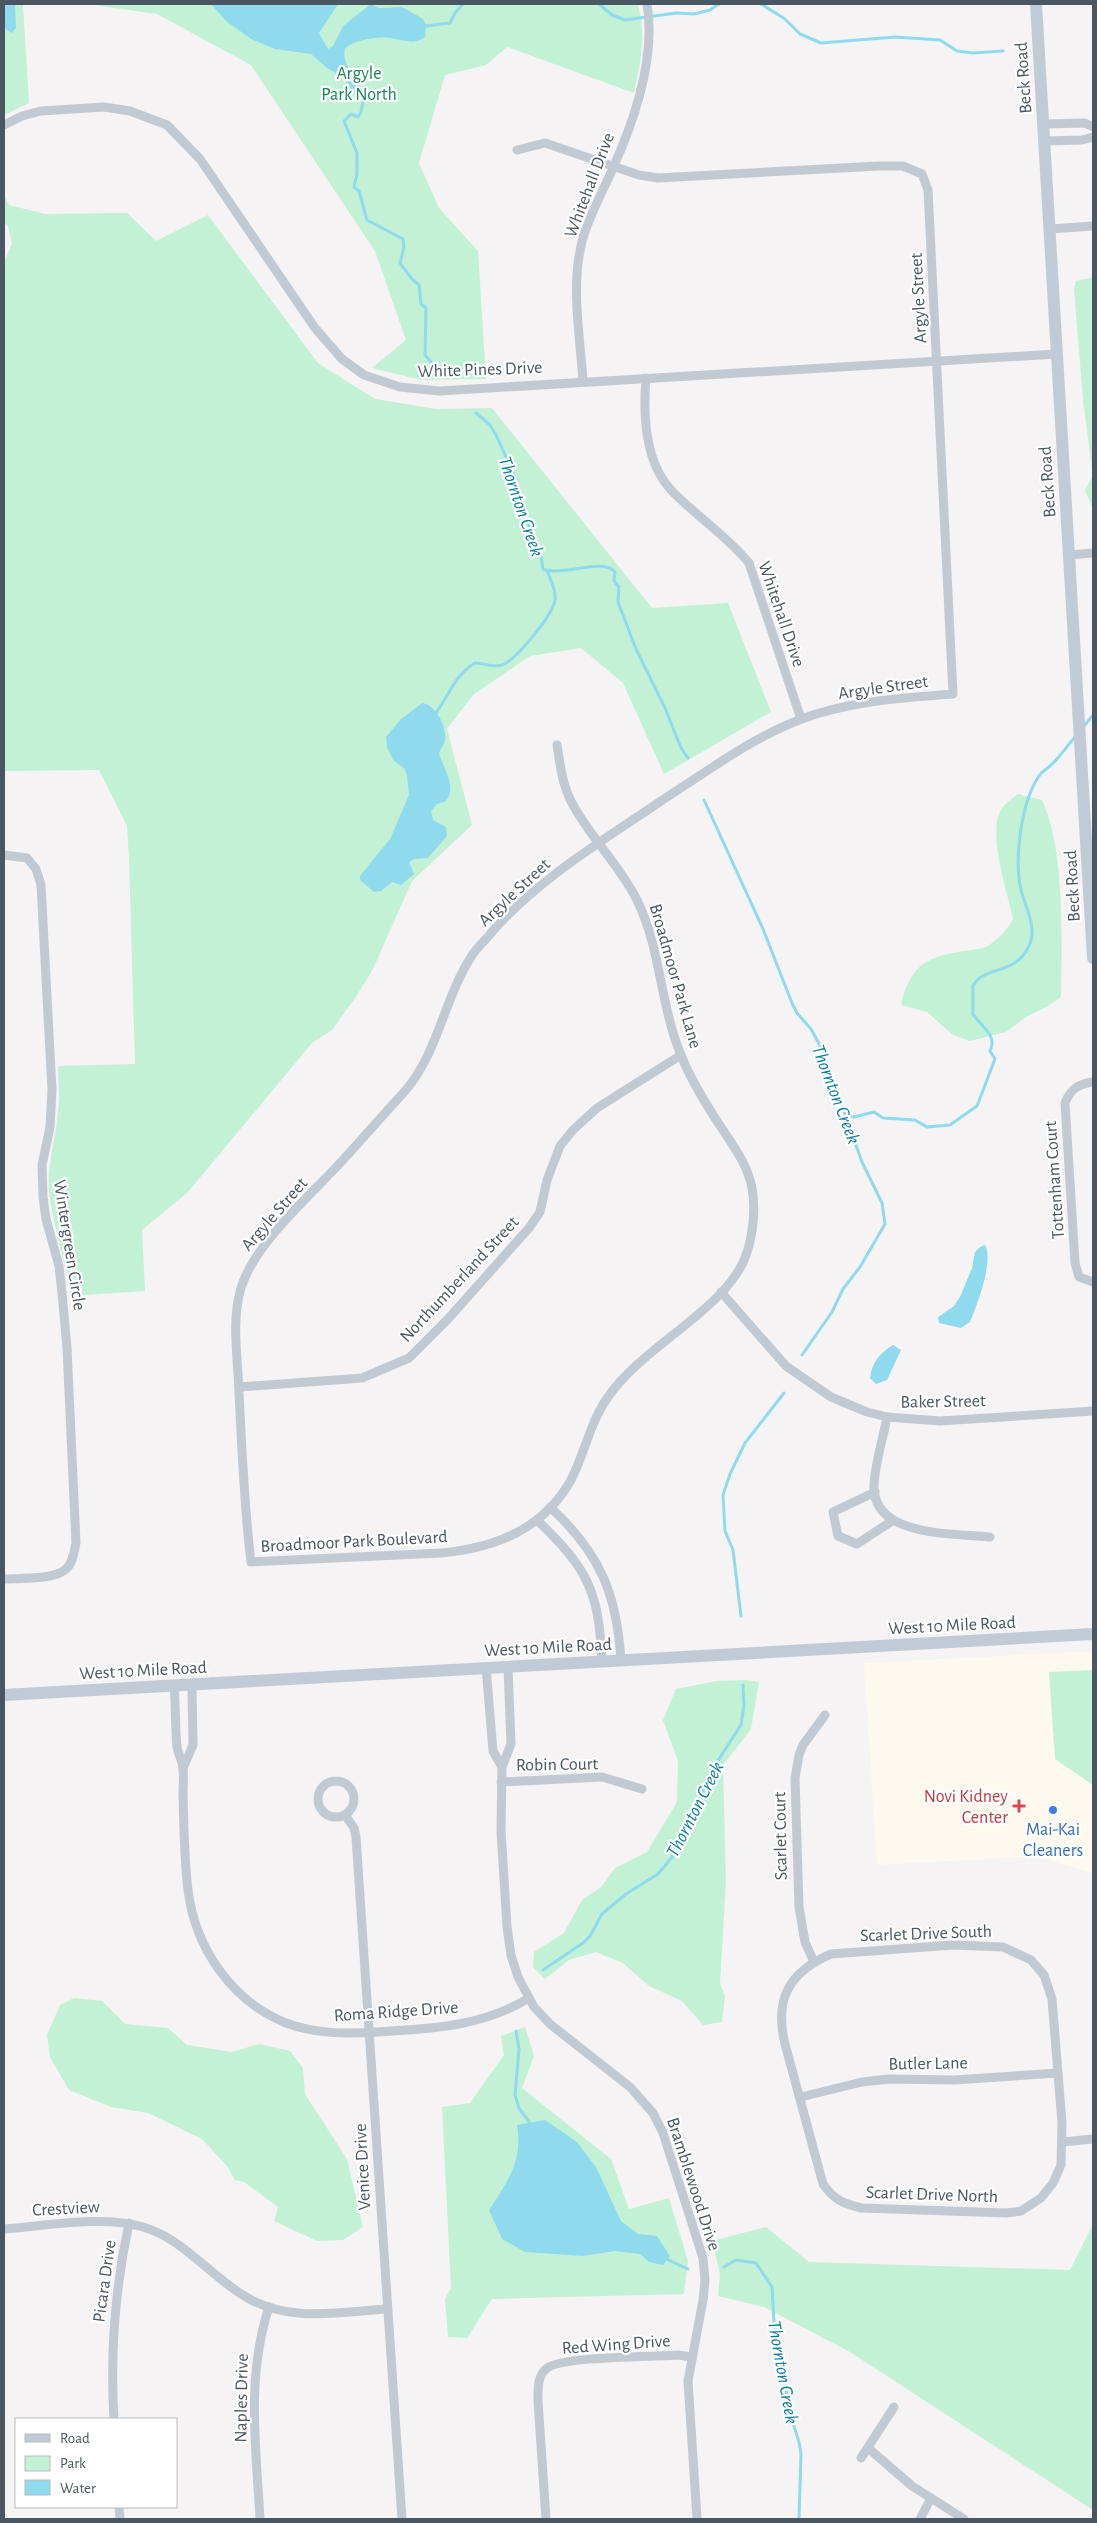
<svg xmlns="http://www.w3.org/2000/svg" width="1097" height="2523" viewBox="0 0 1097 2523" font-family="'Alegreya Sans',sans-serif">
<style>
.commercial{fill:#fdf9ef}
.green{fill:#c3f1d5}
.water{fill:#90daee}
.lines{fill:none;stroke-linecap:round;stroke-linejoin:round}
.stream{stroke:#90daee;stroke-width:3}
.minor{stroke:#c1cad2;stroke-width:9}
.secondary{stroke:#c1cbd6;stroke-width:12}
.health-dot{fill:#e0444e;stroke:#fff;stroke-width:2}
.shop-dot{fill:#3f7fe0;stroke:#fff;stroke-width:2}
.labels{text-anchor:middle;stroke-width:4.5;stroke-linejoin:round;paint-order:stroke}
.park-label{font-size:18px;fill:#17864f;stroke:#fff}
.street-label{font-size:18px;fill:#4a5661;stroke:#fff}
.health-label{font-size:18px;fill:#be3a42;stroke:#fff;text-anchor:end}
.shop-label{font-size:18px;fill:#366cbe;stroke:#fff}
.water-label{font-size:19px;font-style:italic;fill:#0c7c9b;stroke:#fff}
</style>
<rect width="100%" height="100%" fill="#f5f3f3"/>
<polygon class="commercial" points="1093,1651 1093,1871 1088,1872 1039,1856 877,1865 864,1663"/>
<g class="green">
<polygon points="4,4 34,4 23,5 29,103 4,115"/>
<path d="M86 4H638C646 35 641 62 634 93L507 47 486 65 445 75 419 163 439 208 478 251 486 379 421 380 372 368 406 340 375 251 251 65 157 14Z"/>
<path d="M4 194 9 205 45 214 127 213 156 241 208 215 318 363 375 399 436 409 492 408 652 608 728 603 771 712 664 774 623 683 581 648 530 656 474 694 447 729 472 825 412 881 372 971 355 998 332 1030 312 1043 188 1192 142 1230 145 1291 70 1296C66 1261 53 1227 49 1191 47 1165 56 1138 58 1112 60 1097 58 1081 58 1066L135 1064 129 859 127 826 99 770 4 771V263L12 244 8 226 4 223Z"/>
<polygon points="1093,277 1093,509 1085,490 1093,476 1083,400 1074,289 1076,281"/>
<path d="M1018 794 1042 800C1065 848 1062 943 1061 997L1048 1006 1026 1017 1006 1032 970 1041 953 1035 927 1012 901 1005C909 970 923 957 959 952 967 950 979 950 986 947 998 940 1006 931 1013 919 1008 893 985 829 1003 807 1007 802 1013 798 1018 794Z"/>
<polygon points="1093,1670 1093,1785 1055,1759 1049,1672"/>
<polygon points="746,1680 759,1682 751,1729 723,1765 726,1882 720,1983 725,1997 722,2022 703,2025 682,2001 649,1986 623,1963 596,1952 569,1960 545,1979 533,1967 534,1952 564,1933 582,1900 601,1887 615,1868 647,1852 677,1802 678,1761 663,1720 676,1689 717,1681"/>
<polygon points="74,1998 102,2001 125,2024 168,2028 187,2045 232,2052 259,2044 290,2051 303,2068 305,2094 347,2159 363,2227 343,2240 317,2241 274,2221 278,2207 244,2182 235,2180 227,2166 202,2139 148,2113 111,2107 69,2090 50,2057 47,2035 60,2005"/>
<polygon points="525,2027 534,2056 522,2088 611,2159 629,2209 669,2198 688,2261 684,2294 492,2299 467,2338 448,2337 445,2299 451,2288 442,2107 470,2103 504,2055 501,2036"/>
<polygon points="1093,2224 1093,2510 850,2352 764,2307 718,2296 720,2274 712,2241 766,2227 809,2262 1070,2270"/>
</g>
<g class="water">
<polygon points="4,4 15,4 16,28 12,33 4,28"/>
<path d="M211 4H338L319 33 328 49 333 46 343 26 371 4 379 8 402 7 423 19 426 26 425 37C415 45 402 40 391 38 379 36 354 40 345 48 340 66 363 85 367 100L363 101 356 96 344 78 327 68 311 54 275 49 251 39 226 21Z"/>
<path d="M422 703C435 704 447 726 445 739 445 745 440 748 439 754 444 769 457 786 446 801L437 804 431 811 433 820 446 827 447 836 428 858 415 859 409 862 414 874 401 885 392 882 381 891 374 892 360 880V876L390 839 409 795 407 775 404 768 393 760 387 747 386 737 400 720Z"/>
<path d="M985 1245C994 1261 977 1305 970 1322L961 1328 939 1323 938 1317 954 1306 960 1297 972 1268 975 1252 980 1247Z"/>
<path d="M893 1345 901 1350 887 1380 876 1384 870 1378C872 1362 879 1354 893 1345Z"/>
<path d="M545 2120 577 2142 596 2167 621 2221 638 2234 657 2236 670 2256 663 2265 649 2262 640 2254 615 2251 583 2256 525 2252 502 2239 489 2210C508 2181 523 2161 517 2125Z"/>
</g>
<g class="lines">
<g class="stream">
<polyline points="599,4 612,15 625,20 676,13 694,14 710,10 719,4"/>
<polyline points="761,4 785,19 800,34 821,43 895,37 940,40 957,51 973,53 1003,51"/>
<polyline points="426,26 450,23 455,13 463,4"/>
<polyline points="364,98 361,112 358,117 351,114 344,121 357,153 357,174 354,187 359,191 367,220 403,239 404,247 400,263 412,279 419,285 421,304 426,308 425,355 431,362"/>
<path d="M476 413 490 425 496 435 517 481 520 503 540 552 543 569C563 577 604 557 615 572L614 581 619 587 618 602 636 649 665 708 681 748 688 758"/>
<path d="M436 713C449 695 455 675 475 663 484 663 492 668 502 665 515 661 553 615 555 600 556 590 551 580 547 571"/>
<polyline points="1084,726 1093,715"/>
<polyline points="704,800 763,929 792,1003 797,1013 811,1029 823,1051 835,1093 841,1103 862,1162 882,1203 885,1224 860,1267 843,1289 832,1312 802,1355"/>
<path d="M845 1115 854 1117 874 1112 883 1118 915 1120 927 1127 950 1125 977 1106 995 1059 990 1051C998 1035 981 1027 973 1014V986C984 965 1015 976 1029 946 1038 928 1025 907 1021 890 1014 860 1021 802 1039 776 1042 771 1047 769 1050 766 1060 757 1067 746 1075 737"/>
<polyline points="741,1616 733,1550 725,1531 723,1495 730,1474 745,1443 784,1393"/>
<polyline points="543,1970 583,1943 590,1936 602,1914 626,1894 658,1874 678,1850 697,1812 706,1779 741,1725 744,1705 743,1685"/>
<polyline points="516,2031 519,2049 515,2095 519,2108 532,2126"/>
<polyline points="664,2258 688,2269"/>
<polyline points="724,2267 736,2260 756,2263 772,2287 774,2323 782,2352 788,2407 799,2442 801,2454 799,2519"/>
</g>
<g class="minor">
<polyline points="1044,124 1085,123 1093,127"/>
<polyline points="4,125 22,116 41,111 104,107 130,111 167,125 200,159 315,328 342,359 364,375 400,387 439,391 1057,354"/>
<polyline points="1045,141 1082,140 1093,137"/>
<path d="M517 150 545 143 639 175 658 178 879 166H903L922 174 928 190 953 694C902 698 847 701 799 720 750 739 708 771 664 799 604 840 539 878 491 933 485 941 476 948 471 957 444 999 438 1053 405 1091 384 1114 363 1138 342 1161 311 1195 254 1244 241 1288 231 1322 238 1358 239 1393 242 1450 244 1506 251 1562L441 1553C494 1548 543 1530 571 1480 585 1453 590 1422 608 1397 642 1347 724 1310 745 1258 753 1237 756 1209 752 1188 747 1162 731 1143 717 1121 704 1101 690 1078 681 1055 660 1005 661 949 637 900 620 865 586 833 570 799 562 782 560 764 557 745"/>
<polyline points="1050,229 1093,226"/>
<path d="M646 378C643 414 645 462 671 490 696 516 726 535 749 563L801 719"/>
<path d="M583 381C580 335 570 283 583 238 590 214 603 191 613 168 635 119 656 58 647 4"/>
<polyline points="1069,555 1093,553"/>
<path d="M4 855 27 858 36 869 41 885 52 1090 50 1127 42 1165 43 1197 46 1219 59 1266 62 1293 67 1348 76 1543C74 1552 73 1563 66 1569 55 1580 19 1578 4 1579"/>
<path d="M1093 1082C1079 1084 1071 1088 1065 1103L1075 1263 1079 1277 1093 1282"/>
<polyline points="721,1292 786,1366 831,1397 867,1412 887,1417 940,1421 1093,1411"/>
<polyline points="239,1387 362,1378 409,1358 448,1319 529,1228 540,1212 547,1180 560,1146 573,1130 597,1108 681,1055"/>
<path d="M887 1417C883 1439 875 1463 874 1485 872 1538 955 1533 990 1537"/>
<polyline points="875,1492 833,1512 838,1536 857,1544 892,1521"/>
<path d="M550 1507C600 1553 617 1594 621 1661"/>
<path d="M537 1520C588 1569 599 1591 602 1662"/>
<polyline points="486,1667 493,1751 502,1767"/>
<polyline points="508,1667 511,1744 502,1767 501,1831 507,1927 511,1955 518,1977 534,2007 550,2024 630,2087 653,2113 663,2133 703,2258 705,2280 703,2300 688,2381 697,2519"/>
<path d="M174 1687C176 1707 175 1727 177 1747 178 1754 183 1761 183 1769 184 1777 183 1787 183 1795 184 1826 184 1858 188 1890 195 1947 231 2001 286 2023 315 2034 346 2034 376 2032 429 2029 482 2027 529 1998"/>
<polyline points="183,1768 193,1745 192,1686"/>
<circle cx="336" cy="1799" r="18"/>
<polyline points="501,1782 602,1777 642,1789"/>
<polyline points="345,1815 354,1828 356,1837 402,2519"/>
<path d="M953 1945 1003 1947 1031 1960 1044 1975 1052 1999 1062 2123 1061 2165 1053 2183 1041 2198 1021 2211 1007 2213 862 2208C844 2204 834 2200 823 2184L785 2044C774 1999 789 1972 831 1954Z"/>
<polyline points="814,1962 805,1942 799,1907 795,1778 799,1755 803,1745 825,1715"/>
<polyline points="801,2097 862,2082 889,2079 954,2080 1058,2073"/>
<polyline points="1062,2142 1093,2139"/>
<path d="M4 2229C46 2226 102 2215 143 2227 184 2239 210 2276 246 2297 289 2323 340 2312 387 2309"/>
<path d="M114 2419C110 2353 115 2288 129 2223"/>
<polyline points="868,2448 912,2486 964,2519"/>
<polyline points="861,2458 894,2407"/>
<polyline points="119,2507 120,2519"/>
<path d="M260 2519C256 2447 246 2377 269 2307"/>
<path d="M546 2519 538 2401C538 2389 537 2376 547 2368 563 2356 654 2357 678 2355L691 2357"/>
<polyline points="920,2519 931,2498"/>
</g>
<g class="secondary">
<polyline points="1036,4 1093,958"/>
<polyline points="4,1695 1093,1634"/>
</g>
</g>
<path class="health-dot" d="M1016.5 1798.5h5v5h5v5h-5v5h-5v-5h-5v-5h5z"/>
<circle class="shop-dot" cx="1053" cy="1810" r="5"/>
<g class="labels">
<g class="park-label">
<text x="359" y="79">Argyle<tspan x="359" dy="21">Park North</tspan></text>
</g>
<g class="street-label">
<text transform="translate(1023 78) rotate(-94)" y="6">Beck Road</text>
<text transform="translate(589 185) rotate(-69)" y="6">Whitehall Drive</text>
<text transform="translate(918 298) rotate(-93)" y="6">Argyle Street</text>
<text transform="translate(480 369) rotate(-2)" y="6">White Pines Drive</text>
<text transform="translate(1047 482) rotate(-94)" y="6">Beck Road</text>
<text transform="translate(782 614) rotate(71)" y="6">Whitehall Drive</text>
<text transform="translate(883 687) rotate(-8)" y="6">Argyle Street</text>
<text transform="translate(1072 886) rotate(-93)" y="6">Beck Road</text>
<text transform="translate(514 892) rotate(-43)" y="6">Argyle Street</text>
<text transform="translate(676 976) rotate(74)" y="6">Broadmoor Park Lane</text>
<text transform="translate(1054 1180) rotate(-94)" y="6">Tottenham Court</text>
<text transform="translate(274 1214) rotate(-49)" y="6">Argyle Street</text>
<text transform="translate(70 1245) rotate(81)" y="6">Wintergreen Circle</text>
<text transform="translate(459 1279) rotate(-47)" y="6">Northumberland Street</text>
<text transform="translate(943 1401) rotate(-1)" y="6">Baker Street</text>
<text transform="translate(354 1541) rotate(-3)" y="6">Broadmoor Park Boulevard</text>
<text transform="translate(952 1625) rotate(-3)" y="6">West 10 Mile Road</text>
<text transform="translate(548 1647) rotate(-3)" y="6">West 10 Mile Road</text>
<text transform="translate(143 1670) rotate(-3)" y="6">West 10 Mile Road</text>
<text transform="translate(557 1764) rotate(-1)" y="6">Robin Court</text>
<text transform="translate(780 1836) rotate(-91)" y="6">Scarlet Court</text>
<text transform="translate(926 1933) rotate(-2)" y="6">Scarlet Drive South</text>
<text transform="translate(396 2011) rotate(-4)" y="6">Roma Ridge Drive</text>
<text transform="translate(928 2063) rotate(-1)" y="6">Butler Lane</text>
<text transform="translate(362 2167) rotate(-93)" y="6">Venice Drive</text>
<text transform="translate(694 2184) rotate(72)" y="6">Bramblewood Drive</text>
<text transform="translate(932 2194) rotate(2)" y="6">Scarlet Drive North</text>
<text transform="translate(66 2208) rotate(-3)" y="6">Crestview</text>
<text transform="translate(104 2281) rotate(-82)" y="6">Picara Drive</text>
<text transform="translate(616 2344) rotate(-4)" y="6">Red Wing Drive</text>
<text transform="translate(241 2398) rotate(-89)" y="6">Naples Drive</text>
</g>
<g class="health-label">
<text x="1008" y="1802">Novi Kidney<tspan x="1008" dy="21">Center</tspan></text>
</g>
<g class="shop-label">
<text x="1053" y="1835">Mai-Kai<tspan x="1053" dy="21">Cleaners</tspan></text>
</g>
<g class="water-label">
<text transform="translate(522 506) rotate(71)" y="7">Thornton Creek</text>
<text transform="translate(837 1094) rotate(69)" y="7">Thornton Creek</text>
<text transform="translate(694 1809) rotate(-63)" y="7">Thornton Creek</text>
<text transform="translate(784 2372) rotate(80)" y="7">Thornton Creek</text>
</g>
</g>
<rect width="1097" height="2523" fill="none" stroke="#4a5661" stroke-width="10"/>
<rect x="15" y="2418" width="162" height="90" fill="#ffffff" stroke="#b7bbc0"/>
<rect x="25" y="2434" width="25" height="8" fill="#c1cbd6" stroke="#b7bbc0"/>
<text x="60" y="2443" font-size="15" fill="#4a5661">Road</text>
<rect x="25" y="2456" width="25" height="15" fill="#c3f1d5" stroke="#b7bbc0"/>
<text x="60" y="2468" font-size="15" fill="#4a5661">Park</text>
<rect x="25" y="2480" width="25" height="15" fill="#90daee" stroke="#b7bbc0"/>
<text x="60" y="2493" font-size="15" fill="#4a5661">Water</text>
</svg>
